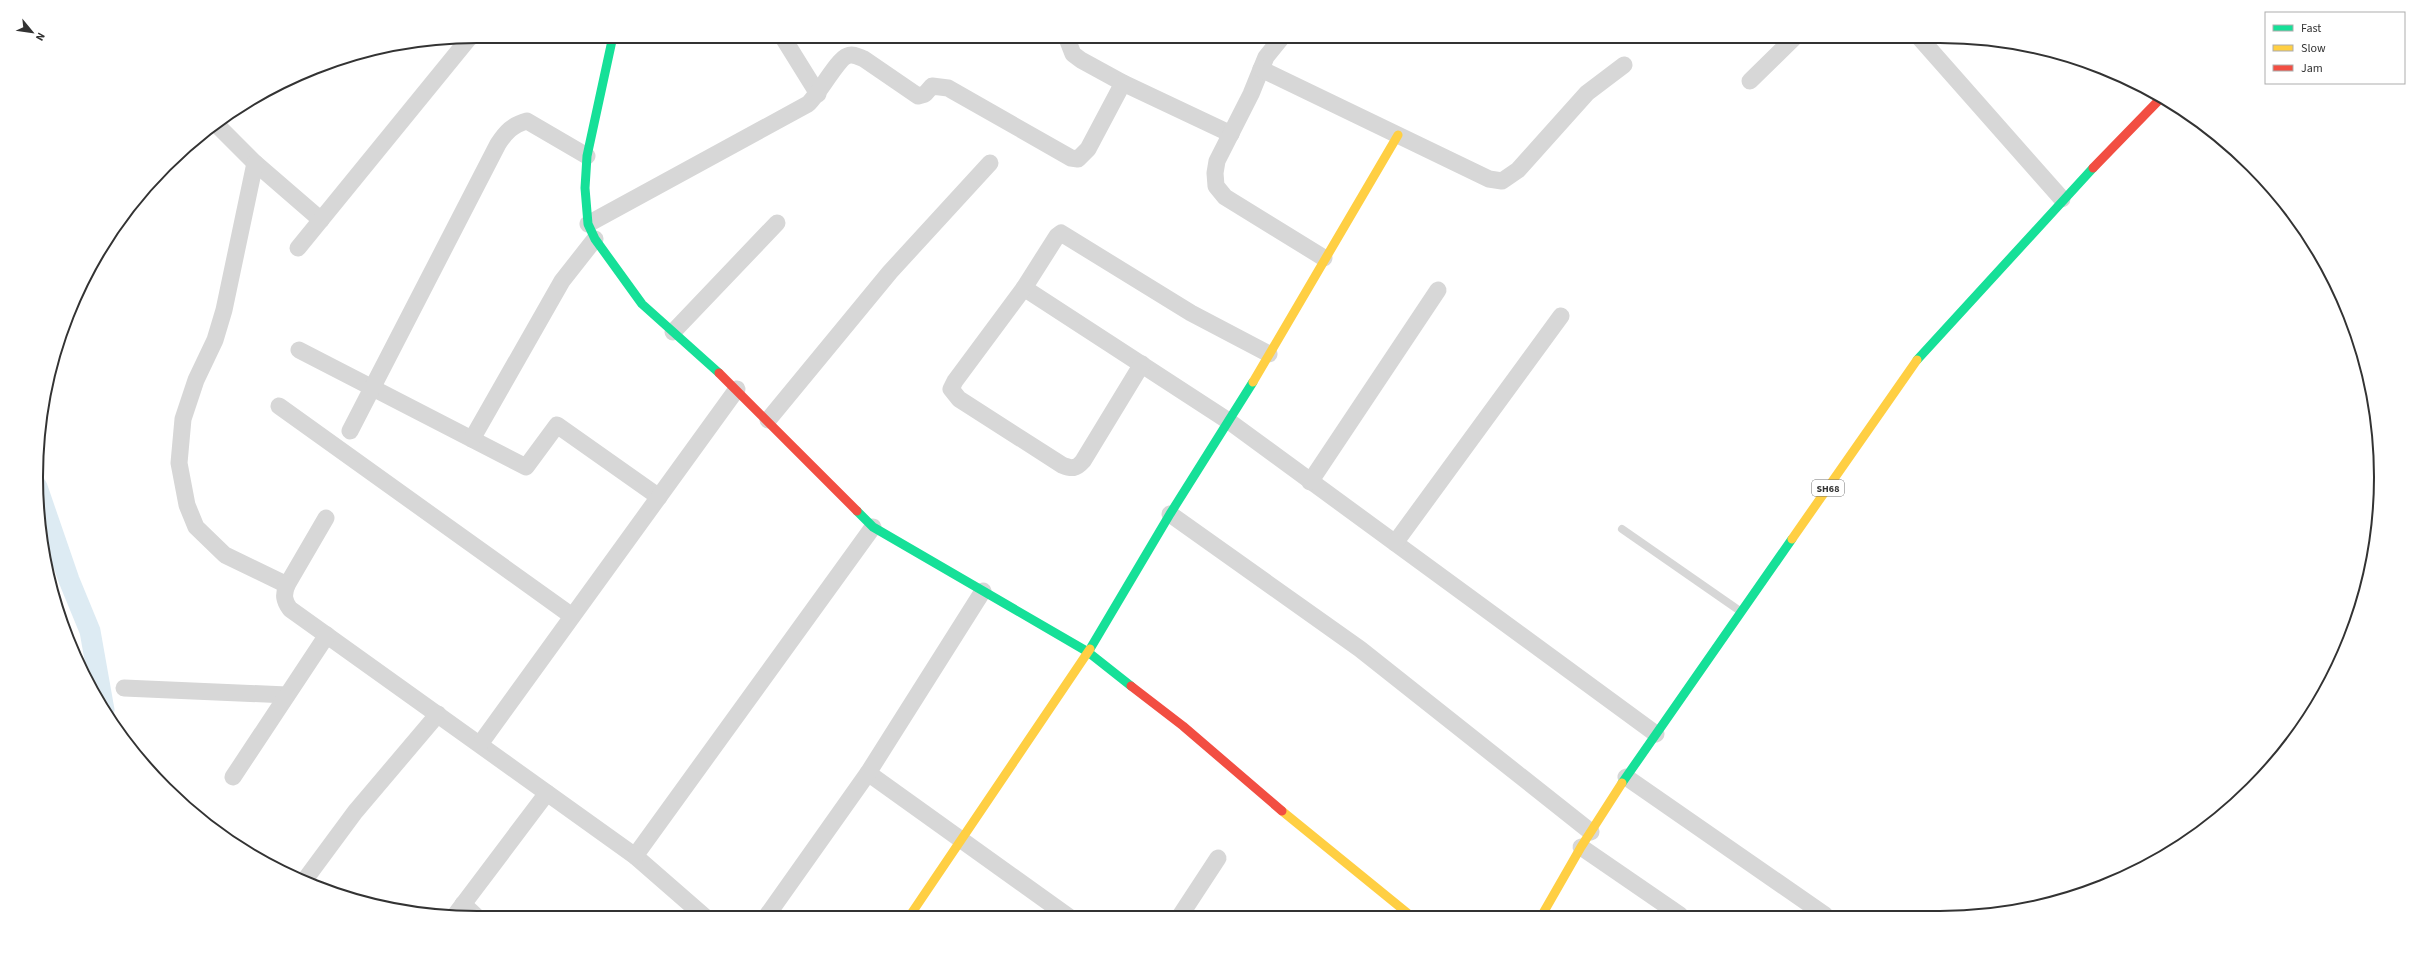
<svg xmlns="http://www.w3.org/2000/svg" width="2417" height="954" viewBox="0 0 2417 954" font-family="'Source Sans 3',sans-serif">
<style>
.lines{fill:none;stroke-linecap:round;stroke-linejoin:round}
.canal{stroke:#ddebf3;stroke-width:21}
.lane{stroke:#d7d7d7;stroke-width:8}
.street{stroke:#d7d7d7;stroke-width:17}
.fast{stroke:#16e098;stroke-width:9}
.slow{stroke:#ffcf43;stroke-width:9}
.jam{stroke:#f24e42;stroke-width:9}
.labels{text-anchor:middle;stroke-width:4;stroke-linejoin:round;paint-order:stroke}
.shield{fill:#fff;stroke:#707070;stroke-width:1}
.shield-label{font-size:10px;font-weight:bold;fill:#333}
.rim{fill:none;stroke:#333;stroke-width:2}
</style>
<rect width="100%" height="100%" fill="#fff"/>
<g class="lines">
<polyline class="canal" points="37,487 69,580 90,631 104,710"/>
<polyline class="lane" points="1622,529 1740,611"/>
<g class="street">
<polyline points="782,36 818,94"/>
<polyline points="1066,36 1073,54 1081,60 1123,83 1231,134"/>
<polyline points="1283,36 1266,57 1251,94 1217,161 1215,173 1216,186 1225,197 1324,258"/>
<polyline points="1918,36 2062,199"/>
<polyline points="1261,69 1489,179 1502,181 1518,170 1587,93 1624,65"/>
<polyline points="1750,81 1796,36"/>
<polyline points="216,124 255,163 321,220"/>
<polyline points="255,163 224,310 215,340 196,380 183,419 179,463 187,505 196,527 225,555 287,585"/>
<path d="M588 224 808 104C818 95 838 59 847 56 853 53 859 57 864 59L918 96 925 94 932 86 948 88 1071 158 1078 159 1088 149 1123 83"/>
<polyline points="298,248 470,37"/>
<polyline points="1024,288 1230,422 1656,734"/>
<polyline points="673,332 777,223"/>
<polyline points="299,350 526,467 557,425 659,497"/>
<path d="M1142 364 1083 461C1076 469 1072 469 1062 465L959 399 951 389 955 381 1024 288 1057 236 1061 233 1191 313 1269 354"/>
<polyline points="279,406 572,616"/>
<polyline points="768,420 890,272 990,163"/>
<path d="M350 431 498 144C506 132 512 125 527 121L587 156"/>
<polyline points="472,439 562,281 595,239"/>
<polyline points="1310,482 1438,290"/>
<polyline points="1170,514 1360,649 1591,832"/>
<path d="M326 518 287 585C283 595 284 601 290 609L635 856 705 917"/>
<polyline points="1395,543 1561,316"/>
<polyline points="124,688 287,695"/>
<polyline points="480,744 737,389"/>
<polyline points="868,773 1069,917"/>
<polyline points="233,777 327,635"/>
<polyline points="1626,777 1825,915"/>
<polyline points="1581,847 1680,915"/>
<polyline points="635,856 873,527"/>
<polyline points="304,881 355,812 438,714"/>
<polyline points="463,904 478,918"/>
<polyline points="455,915 547,793"/>
<polyline points="1180,916 1218,858"/>
<polyline points="766,917 868,773 983,591"/>
</g>
<g class="fast">
<polyline points="613,36 587,156 585,188 588,224 595,239 642,304 719,373"/>
<polyline points="1917,360 2093,168"/>
<polyline points="857,511 873,527 1088,652 1131,686"/>
<polyline points="1090,649 1170,514 1253,382"/>
<polyline points="1622,783 1792,539"/>
</g>
<g class="slow">
<polyline points="1253,382 1398,135"/>
<polyline points="1792,539 1917,360"/>
<polyline points="1282,811 1411,916"/>
<polyline points="1542,915 1581,847 1622,783"/>
<polyline points="909,917 1090,649"/>
</g>
<g class="jam">
<polyline points="2093,168 2161,98"/>
<polyline points="719,373 857,511"/>
<polyline points="1131,686 1183,726 1282,811"/>
</g>
</g>
<g class="labels">
<rect class="shield" x="1812" y="480" width="32" height="16" rx="3"/>
<g class="shield-label">
<text x="1828" y="492">SH68</text>
</g>
</g>
<path d="M0 0H2417V954H0ZM477 43H1940A434 434 0 0 1 2374 477V477A434 434 0 0 1 1940 911H477A434 434 0 0 1 43 477V477A434 434 0 0 1 477 43Z" fill="#fff" fill-rule="evenodd"/>
<path class="rim" d="M477 43H1940A434 434 0 0 1 2374 477V477A434 434 0 0 1 1940 911H477A434 434 0 0 1 43 477V477A434 434 0 0 1 477 43Z"/>
<rect x="2265" y="12" width="140" height="72" fill="#ffffff" stroke="#adadad"/>
<rect x="2273" y="25" width="20" height="6" fill="#16e098" stroke="#adadad"/>
<text x="2301" y="32" font-size="12" fill="#333333">Fast</text>
<rect x="2273" y="45" width="20" height="6" fill="#ffcf43" stroke="#adadad"/>
<text x="2301" y="52" font-size="12" fill="#333333">Slow</text>
<rect x="2273" y="65" width="20" height="6" fill="#f24e42" stroke="#adadad"/>
<text x="2301" y="72" font-size="12" fill="#333333">Jam</text>
<g transform="translate(32 32) rotate(119)" stroke="#ffffff" stroke-width="3" paint-order="stroke">
<path d="M0-3L7 15L0 10L-7 15Z" fill="#333333"/>
<text y="-6" font-size="11" font-weight="bold" text-anchor="middle" fill="#333333">N</text>
</g>
</svg>
